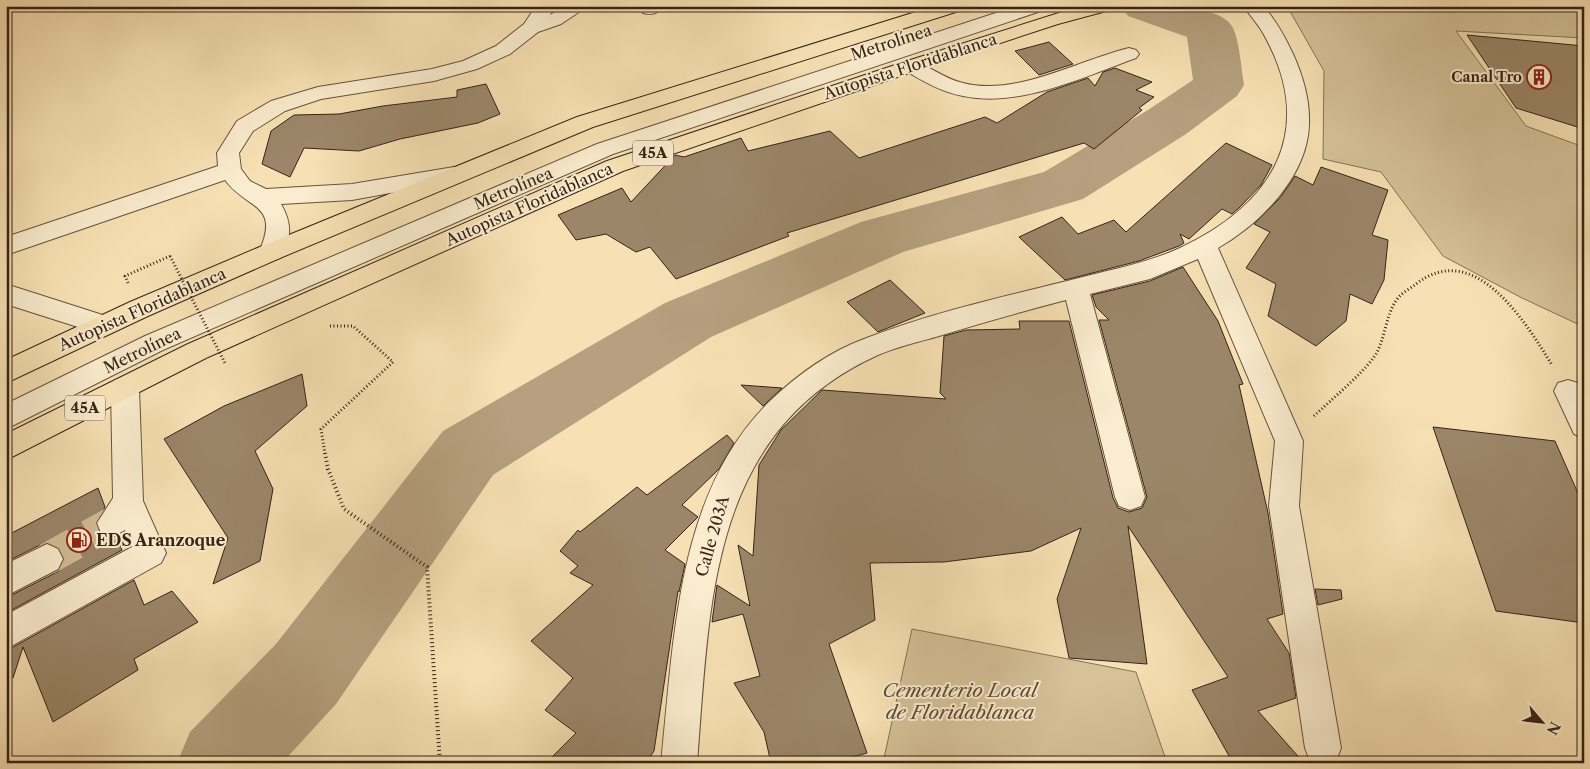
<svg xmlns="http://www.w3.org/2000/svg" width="1590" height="769" viewBox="0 0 1590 769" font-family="'Libre Caslon Text',serif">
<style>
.green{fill:#d6c199;stroke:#867258}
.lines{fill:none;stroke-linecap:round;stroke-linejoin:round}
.river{fill:#b6a07f;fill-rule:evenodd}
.building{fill:#9b8669;stroke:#372317}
.minor-tunnel{stroke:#d1bb95;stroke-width:32;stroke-dasharray:32 16;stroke-linecap:butt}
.minor-casing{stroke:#67523e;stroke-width:2}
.highway-casing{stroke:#372317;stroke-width:2}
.path-far1{stroke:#372317;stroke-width:3;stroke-dasharray:1 2.5;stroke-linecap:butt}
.path{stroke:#372317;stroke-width:4;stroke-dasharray:1 3;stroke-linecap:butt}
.minor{fill:#faecce;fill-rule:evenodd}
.highway{fill:#f7e1b4;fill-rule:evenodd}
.path-bridge{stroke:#372317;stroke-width:3;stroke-dasharray:1 2.5;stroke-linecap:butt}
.labels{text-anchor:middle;stroke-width:4;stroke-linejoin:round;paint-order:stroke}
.far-poi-label{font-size:14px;font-weight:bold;fill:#372317;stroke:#faecce;text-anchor:end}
.shield{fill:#faecce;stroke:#725f4e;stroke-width:1}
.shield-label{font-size:15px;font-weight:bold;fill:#372317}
.street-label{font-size:16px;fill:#372317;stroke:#faecce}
.poi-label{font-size:16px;font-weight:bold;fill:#372317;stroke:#faecce;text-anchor:start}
.near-park-label{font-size:19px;font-style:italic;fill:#5f4a38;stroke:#faecce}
</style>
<rect width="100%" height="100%" fill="#f7e1b4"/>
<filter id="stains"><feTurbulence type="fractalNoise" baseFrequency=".004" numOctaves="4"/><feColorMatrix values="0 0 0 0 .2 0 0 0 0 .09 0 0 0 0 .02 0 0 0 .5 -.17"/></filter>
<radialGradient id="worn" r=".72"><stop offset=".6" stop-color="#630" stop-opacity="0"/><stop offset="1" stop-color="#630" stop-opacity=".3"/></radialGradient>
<g class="green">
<polygon points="1287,6 1584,6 1584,38 1456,31 1526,126 1578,145 1584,154 1584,327 1522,298 1443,256 1381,172 1323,159 1324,71"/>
<polygon points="912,629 1136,672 1167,763 883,763"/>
</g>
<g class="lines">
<path class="river" d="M1121 6C1147 6 1220 1 1233 28 1240 43 1241 69 1244 85L1237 96 1186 134 1083 199 903 252 711 337 493 475 336 704 282 763H177L190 732 276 644 443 431 665 303 861 222 1044 172 1148 110 1193 80 1187 37 1128 16Z"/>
</g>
<g class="building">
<polygon points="1467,35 1584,46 1584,129 1516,108"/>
<polygon points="1049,42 1073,64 1039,75 1015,51"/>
<polygon points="1115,68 1152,82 1136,90 1154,97 1139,108 1142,110 1094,149 1084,143 787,233 789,236 676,279 650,247 636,252 606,234 576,240 558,215 622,188 631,202 675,155 684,157 741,138 748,151 830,131 859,158 985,117 997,123 1047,92 1088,78 1095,86 1103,72"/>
<polygon points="486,84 500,114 478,123 400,139 359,151 304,148 290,177 262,164 271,131 294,115 339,114 383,106 457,97 457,90"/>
<polygon points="1226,143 1272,165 1261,185 1239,208 1232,214 1222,209 1189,239 1180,234 1184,243 1179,246 1139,261 1065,280 1019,237 1062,217 1078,234 1114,220 1126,232"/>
<polygon points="1321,167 1388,190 1372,235 1388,240 1384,280 1372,304 1350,294 1346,321 1316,346 1268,316 1276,284 1246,268 1270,232 1254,224 1280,198 1295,176 1313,185"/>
<polygon points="1183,267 1218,321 1243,384 1239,385 1268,513 1283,614 1267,619 1289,653 1296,698 1258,711 1304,763 1233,763 1192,690 1228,677 1128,526 1147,664 1069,658 1057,599 1081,528 1031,551 944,562 870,563 875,620 829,644 867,753 832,763 771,763 764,732 734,683 760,676 743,614 712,622 717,585 750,606 738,545 753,556 759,465 781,430 822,390 946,399 940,393 944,336 966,330 1020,329 1019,321 1069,321 1113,498 1118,508 1129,512 1142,508 1147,497 1099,320 1109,320 1096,307 1092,295 1150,281"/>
<polygon points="890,280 925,313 878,332 847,302"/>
<polygon points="302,374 307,406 255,451 273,489 260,561 213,584 228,538 164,439 224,406"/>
<polygon points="741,385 782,388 763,406"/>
<polygon points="1433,427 1555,441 1584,507 1584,623 1496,611"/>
<polygon points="727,435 734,443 719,469 682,505 698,517 665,550 685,564 679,592 678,591 654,751 646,763 546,763 576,733 545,710 573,678 531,641 593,585 570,573 578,566 560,551 578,530 580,532 637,487 647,495"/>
<polygon points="98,488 105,507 95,524 100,535 111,539 117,537 122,550 6,613 6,598 59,571 65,560 59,547 46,542 6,562 6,536"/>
<polygon points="134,580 144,605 172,591 198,622 134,659 138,670 53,722 23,647 13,678 6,677 6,651"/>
<polygon points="1315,589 1341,590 1342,599 1318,605"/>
</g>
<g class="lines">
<polyline class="minor-tunnel" points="47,559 112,523"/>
<defs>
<g id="minor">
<path d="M536 6H555L550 15 565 6H588L561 24 538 32 510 54 477 69 434 81 321 99 285 111 253 131 239 153 241 169 250 181 266 189 352 184 454 167 462 170 465 175 462 180 352 200 281 204C293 225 291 238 280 258L271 261 262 258 259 252C281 203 247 210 225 180L6 255V237L218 166 217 153 237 121 271 101 318 87 432 69 463 61 496 46 524 24Z"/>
<path d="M642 6H663C658 14 652 15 643 13L641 9Z"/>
<polygon points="1017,6 1046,6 1044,10 613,154 163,350 6,429 6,404 145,336 597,144"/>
<path d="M1243 6H1263C1276 20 1285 37 1293 54 1303 76 1310 100 1309 124 1308 176 1260 224 1218 248L1303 441 1299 506 1341 748 1336 761 1331 763 1310 761 1305 748 1269 506 1275 441 1198 259 1150 279 1090 294 1145 497 1141 506 1130 510 1119 506 1115 497 1066 300C1024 311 981 323 939 336 918 342 897 347 878 355 708 432 710 604 697 763H661C674 641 676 493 770 401 797 375 829 352 864 339 930 313 1002 297 1071 280 1108 270 1145 264 1180 248 1274 204 1318 130 1263 33 1257 23 1250 15 1243 6Z"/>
<path d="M1129 48 1136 50 1139 54 1136 58C1083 77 1020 108 963 96 941 92 923 81 904 70L901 66 904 62 911 60C929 65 944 79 963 83 1015 97 1079 60 1129 48Z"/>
<polygon points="12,286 112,318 116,325 112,332 103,335 12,306 6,307 6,288"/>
<polygon points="125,377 135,380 139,388 143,501 166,553 161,563 6,649 6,615 132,547 125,530 112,537 101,533 97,523 113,498 111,388 115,380"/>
<polygon points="1568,380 1578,383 1584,395 1584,438 1574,434 1554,391 1558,383"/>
<polygon points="47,544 58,549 63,559 58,569 6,596 6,564"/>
</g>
<g id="highway">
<polygon points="935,6 964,6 962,10 593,127 280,258 148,316 6,383 6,360 130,302 262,246 577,117"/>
<polygon points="1081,6 1112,6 1110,10 1058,24 918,70 623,171 206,358 6,460 6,434 188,344 607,161 904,62"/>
</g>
</defs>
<use href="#minor" class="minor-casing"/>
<use href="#highway" class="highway-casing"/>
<g class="path-far1">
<polyline points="128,283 125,276 170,256"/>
<path d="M1314 416C1331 400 1361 375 1374 357 1386 340 1385 314 1398 298 1403 292 1411 288 1416 284 1475 238 1526 323 1552 365"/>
<polyline points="325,454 321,429 393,362 353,326 329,326"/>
</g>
<polyline class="path" points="325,453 328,469 344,509 427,567 440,763"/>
<use href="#minor" class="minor"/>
<use href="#highway" class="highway"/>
<polyline class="path-bridge" points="170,256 226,365"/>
</g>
<defs>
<symbol id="building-ring" viewBox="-11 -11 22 22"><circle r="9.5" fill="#faecce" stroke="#8f2418" stroke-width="1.5"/><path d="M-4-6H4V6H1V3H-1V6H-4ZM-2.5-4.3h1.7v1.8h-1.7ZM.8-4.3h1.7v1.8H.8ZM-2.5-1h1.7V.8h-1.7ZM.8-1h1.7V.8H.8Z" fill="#8f2418"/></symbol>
<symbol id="fuel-ring" viewBox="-11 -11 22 22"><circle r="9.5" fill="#faecce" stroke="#8f2418" stroke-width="1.5"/><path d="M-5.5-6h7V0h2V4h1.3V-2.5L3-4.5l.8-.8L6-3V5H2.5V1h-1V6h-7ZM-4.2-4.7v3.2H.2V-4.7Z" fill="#8f2418"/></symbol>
</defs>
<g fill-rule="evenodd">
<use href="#building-ring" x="1525" y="63" width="28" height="28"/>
<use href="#fuel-ring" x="65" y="526" width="28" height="28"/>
</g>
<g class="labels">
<g class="far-poi-label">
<text x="1522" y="82">Canal Tro</text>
</g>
<g class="shield">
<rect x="633" y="140.5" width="40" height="25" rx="4"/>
<rect x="65" y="395.5" width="40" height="25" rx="4"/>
</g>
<g class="shield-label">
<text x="653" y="158">45A</text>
<text x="85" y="413">45A</text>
</g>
<g class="street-label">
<text transform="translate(891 42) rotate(-18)" y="6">Metrolínea</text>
<text transform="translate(910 66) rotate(-18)" y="6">Autopista Floridablanca</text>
<text transform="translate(513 188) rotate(-23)" y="6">Metrolínea</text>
<text transform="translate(529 204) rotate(-24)" y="6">Autopista Floridablanca</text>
<text transform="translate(142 309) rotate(-24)" y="6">Autopista Floridablanca</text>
<text transform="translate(142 350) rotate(-26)" y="6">Metrolínea</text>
<text transform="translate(712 536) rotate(-74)" y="6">Calle 203A</text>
</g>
<g class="poi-label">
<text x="96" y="546">EDS Aranzoque</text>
</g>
<g class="near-park-label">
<text x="960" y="697">Cementerio Local<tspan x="960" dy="22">de Floridablanca</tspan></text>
</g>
</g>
<rect width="1590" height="769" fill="none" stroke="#f7e1b4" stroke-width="25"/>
<rect x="8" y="8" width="1575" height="754" fill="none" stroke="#372317" stroke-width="2.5"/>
<rect x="12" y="12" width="1565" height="744" fill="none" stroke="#372317"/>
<g transform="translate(1542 722) rotate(118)" stroke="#faecce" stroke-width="4" paint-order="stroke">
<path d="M0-4L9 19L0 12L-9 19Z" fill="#372317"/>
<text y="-8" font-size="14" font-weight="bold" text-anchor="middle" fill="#372317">N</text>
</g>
<rect width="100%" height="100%" filter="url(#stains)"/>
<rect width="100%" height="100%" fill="url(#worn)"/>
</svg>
